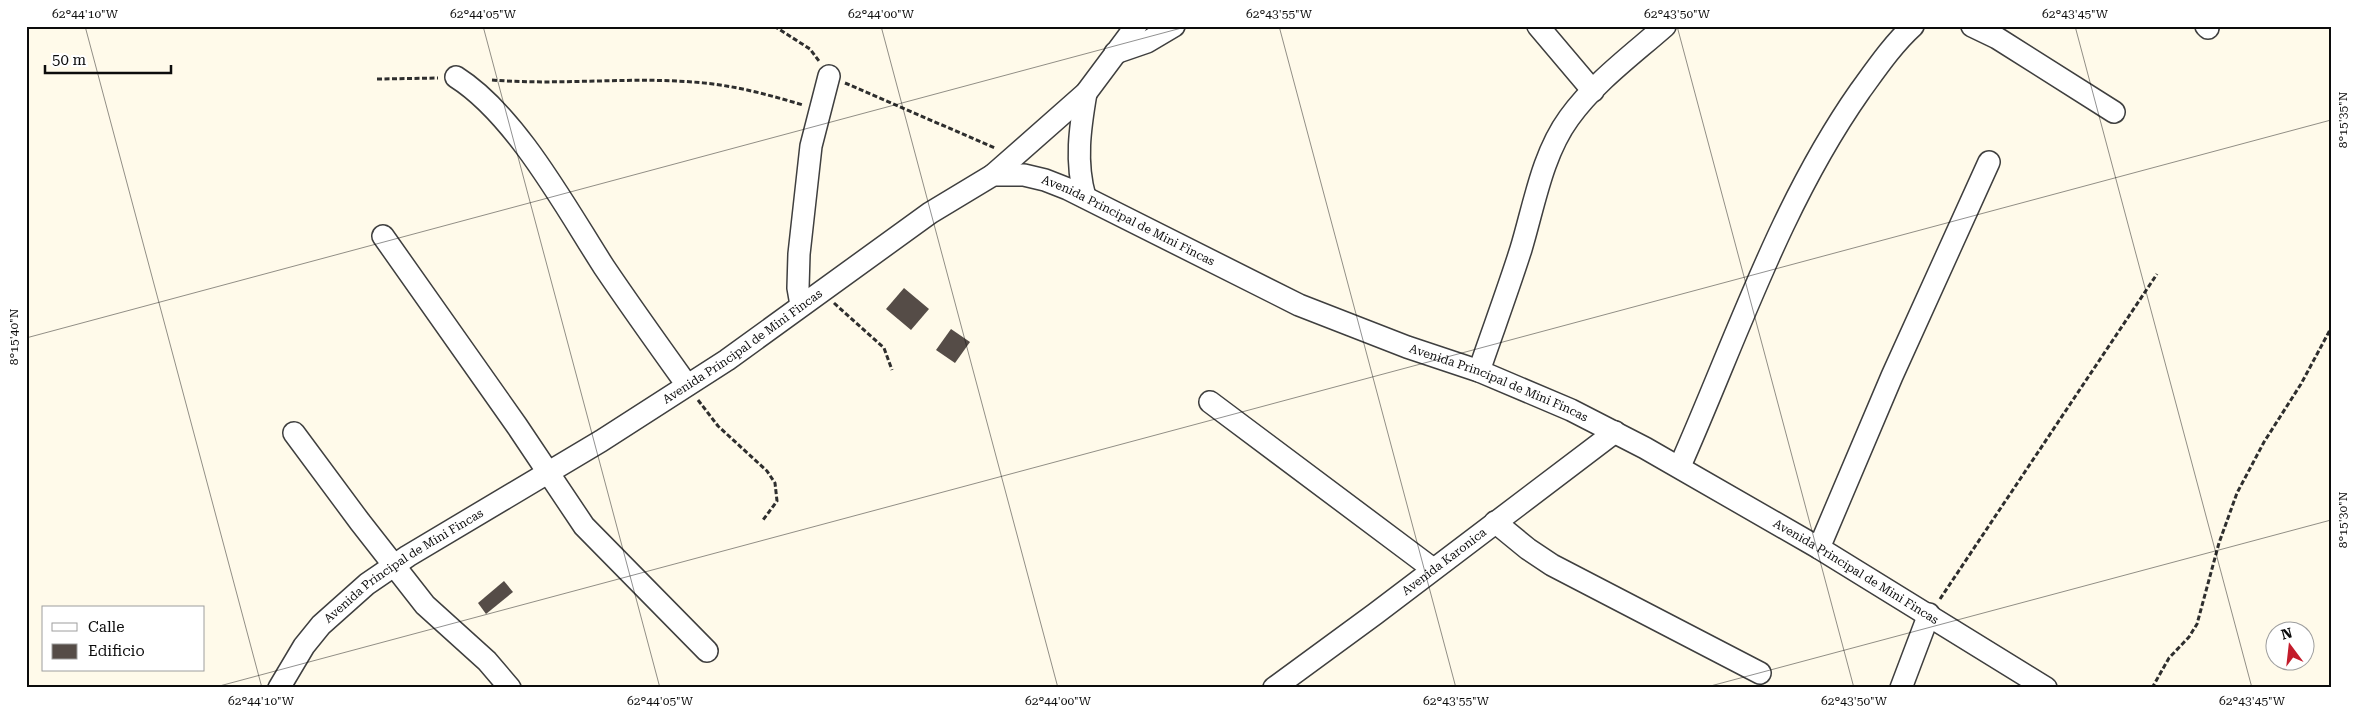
<svg xmlns="http://www.w3.org/2000/svg" width="2357" height="714" viewBox="0 0 2357 714" font-family="'Roboto Serif',serif">
<style>
.building{fill:#554c47}
.lines{fill:none;stroke-linecap:round;stroke-linejoin:round}
.minor-casing{stroke:#3f3f3f;stroke-width:24}
.path{stroke:#2e2e2e;stroke-width:3;stroke-dasharray:5 2.5;stroke-linecap:butt}
.minor{stroke:#fff;stroke-width:21}
.ticks{fill:none;stroke:#0c0c0c;stroke-width:1;stroke-opacity:0.45}
.labels{text-anchor:middle;stroke-width:5;stroke-linejoin:round;paint-order:stroke}
.street-label{font-size:12px;fill:#0c0c0c;stroke:#fff}
.neatline{fill:none;stroke:#0c0c0c;stroke-width:2}
.ticks-label{font-size:12px;text-anchor:middle;fill:#0c0c0c}
</style>
<rect width="100%" height="100%" fill="#fffaea"/>
<g class="building">
<polygon points="904,288 929,309 911,330 886,309"/>
<polygon points="951,329 970,342 955,363 936,350"/>
<polygon points="504,581 513,592 486,614 478,603"/>
</g>
<g class="lines">
<defs>
<g id="minor">
<polyline points="1538,26 1593,91"/>
<polyline points="1972,26 1997,38 2114,112"/>
<polyline points="2206,26 2208,28"/>
<polyline points="1115,53 1147,42 1174,26"/>
<path d="M456 77C516 115 566 208 604 267 631 307 659 346 687 385"/>
<polyline points="993,175 1086,93 1136,26"/>
<path d="M1085 197C1075 162 1080 128 1086 93"/>
<polyline points="383,236 517,426 584,526 707,651"/>
<polyline points="801,305 798,288 799,254 811,146 829,76"/>
<path d="M1479 371C1493 330 1508 290 1521 249 1534 206 1542 155 1569 118 1595 82 1632 55 1665 26"/>
<polyline points="1210,402 1433,569"/>
<polyline points="294,433 360,522 425,605 487,661 510,688"/>
<path d="M1680 466C1736 340 1780 205 1860 91 1876 69 1893 44 1913 26"/>
<polyline points="1495,522 1528,549 1552,565 1760,673"/>
<polyline points="1819,548 1892,376 1989,162"/>
<path id="s1" d="M279 688 304 646 321 625 367 584 408 556 601 441 727 360 930 213 993 175H1024L1045 180 1068 189 1299 305 1407 347 1479 371 1571 410 1645 448 1819 548 2046 688"/>
<path id="s2" d="M1274 688 1375 614 1615 432"/>
<polyline points="1901,688 1929,614"/>
</g>
</defs>
<use href="#minor" class="minor-casing"/>
<g class="path">
<polyline points="774,26 810,49 819,61"/>
<polyline points="377,79 438,78"/>
<path d="M492 80C565 86 640 75 713 84 744 88 773 96 803 105"/>
<polyline points="845,83 995,148"/>
<polyline points="834,303 884,348 892,370"/>
<polyline points="698,400 718,426 767,471 775,483 777,501 763,520"/>
<polyline points="1940,599 2157,274"/>
<polyline points="2152,688 2169,658 2189,637 2197,624 2219,543 2237,493 2264,442 2301,384 2331,328"/>
</g>
<use href="#minor" class="minor"/>
</g>
<path class="ticks" d="M85 26 262 688M483 26 660 688M881 26 1058 688M1279 26 1456 688M1677 26 1854 688M2075 26 2252 688M26 338 1189 26M212 688 2331 120M1703 688 2331 520"/>
<g class="labels">
<g class="street-label">
<text dy="4" stroke="none"><textPath href="#s1" startOffset="1031">Avenida Principal de Mini Fincas</textPath></text>
<text dy="4" stroke="none"><textPath href="#s1" startOffset="582">Avenida Principal de Mini Fincas</textPath></text>
<text dy="4" stroke="none"><textPath href="#s1" startOffset="1436">Avenida Principal de Mini Fincas</textPath></text>
<text dy="4" stroke="none"><textPath href="#s2" startOffset="212">Avenida Karonica</textPath></text>
<text dy="4" stroke="none"><textPath href="#s1" startOffset="178">Avenida Principal de Mini Fincas</textPath></text>
<text dy="4" stroke="none"><textPath href="#s1" startOffset="1841">Avenida Principal de Mini Fincas</textPath></text>
</g>
</g>
<rect width="2357" height="714" fill="none" stroke="#ffffff" stroke-width="55"/>
<rect x="42" y="606" width="162" height="65" fill="#ffffff" stroke="#9e9e9e"/>
<rect x="52" y="623" width="25" height="8" fill="#ffffff" stroke="#9e9e9e"/>
<text x="88" y="632" font-size="15" fill="#0c0c0c">Calle</text>
<rect x="52" y="644" width="25" height="15" fill="#554c47" stroke="#9e9e9e"/>
<text x="88" y="656" font-size="15" fill="#0c0c0c">Edificio</text>
<g transform="translate(2290 646) rotate(345)"><circle r="24" fill="#ffffff" stroke="#9e9e9e"/>
<path d="M0-4L9 19L0 12L-9 19Z" fill="#c31c2b"/>
<text y="-8" font-size="14" font-weight="bold" text-anchor="middle" fill="#0c0c0c">N</text>
</g>
<path d="M45 65v8h126v-8" fill="none" stroke="#0c0c0c" stroke-width="2.5"/>
<text x="52" y="65" font-size="15" fill="#0c0c0c" stroke="#ffffff" stroke-width="4" paint-order="stroke">50 m</text>
<rect x="28" y="28" width="2302" height="658" class="neatline"/>
<g class="ticks-label">
<text x="85" y="18">62°44'10"W</text>
<text x="483" y="18">62°44'05"W</text>
<text x="881" y="18">62°44'00"W</text>
<text x="1279" y="18">62°43'55"W</text>
<text x="1677" y="18">62°43'50"W</text>
<text x="2075" y="18">62°43'45"W</text>
<text transform="translate(2343 120) rotate(-90)" y="4">8°15'35"N</text>
<text transform="translate(14 337) rotate(-90)" y="4">8°15'40"N</text>
<text transform="translate(2343 520) rotate(-90)" y="4">8°15'30"N</text>
<text x="261" y="705">62°44'10"W</text>
<text x="660" y="705">62°44'05"W</text>
<text x="1058" y="705">62°44'00"W</text>
<text x="1456" y="705">62°43'55"W</text>
<text x="1854" y="705">62°43'50"W</text>
<text x="2252" y="705">62°43'45"W</text>
</g>
</svg>
